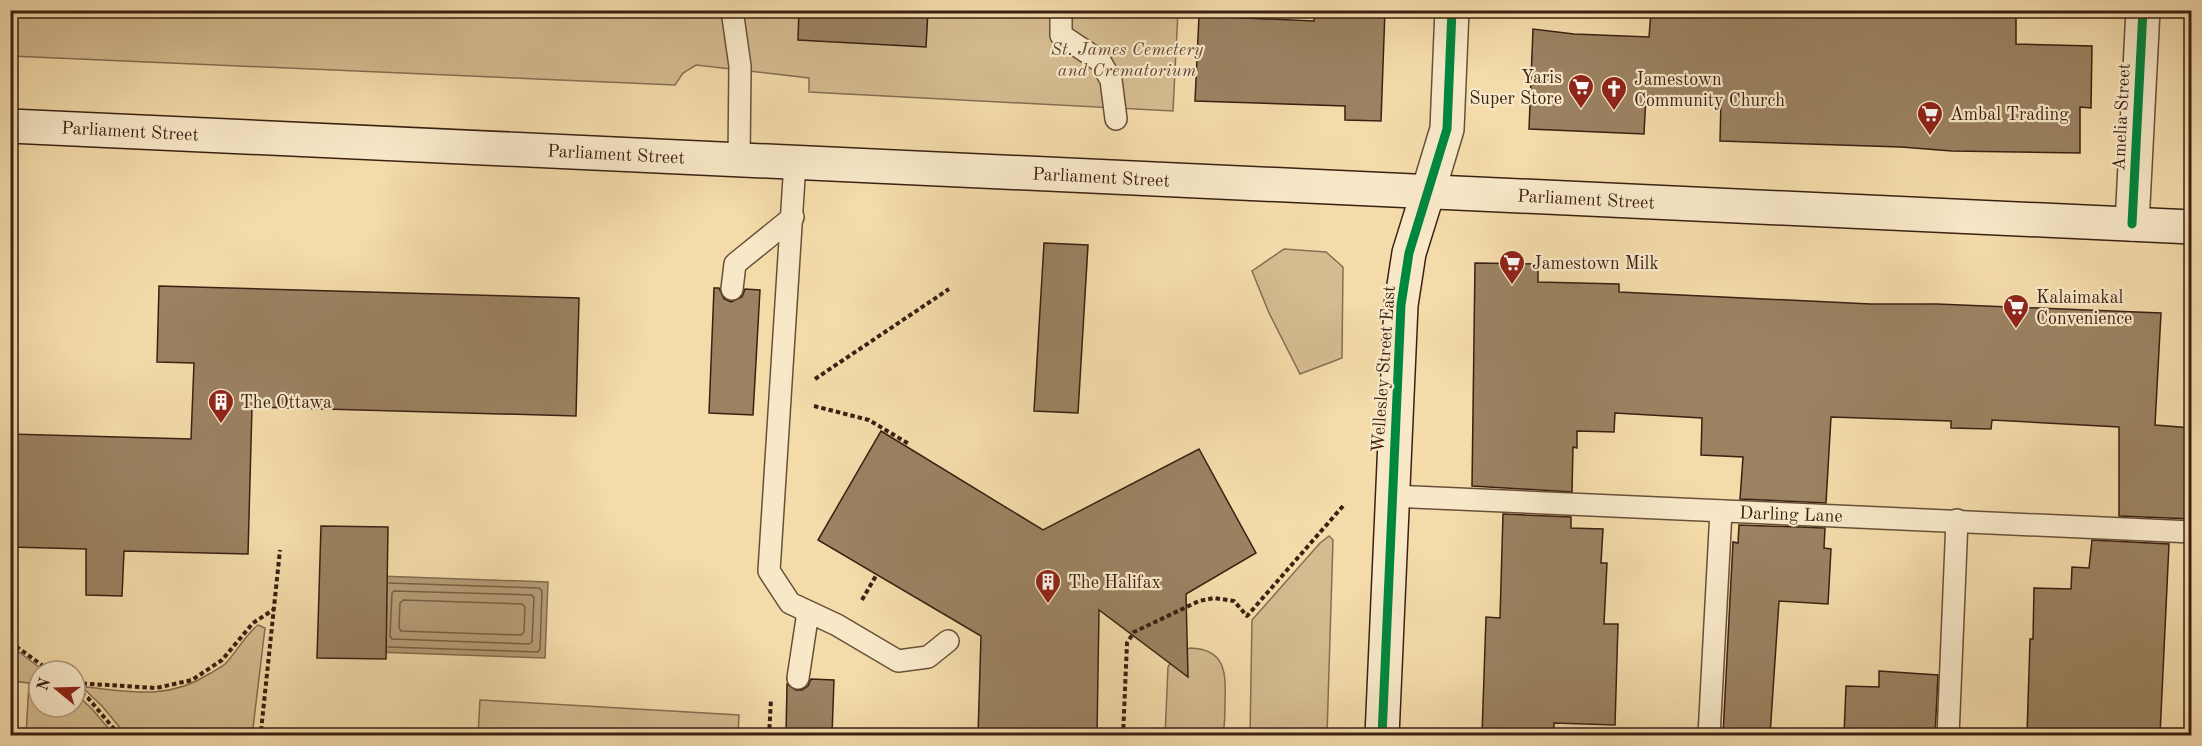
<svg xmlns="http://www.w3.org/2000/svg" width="2202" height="746" viewBox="0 0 2202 746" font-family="'Old Standard TT',serif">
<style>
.green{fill:#d4bb90;stroke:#876e51;stroke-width:1.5}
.water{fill:#b59c76;stroke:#846b4e;stroke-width:1.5}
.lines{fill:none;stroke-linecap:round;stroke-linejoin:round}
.shore{stroke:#785e44;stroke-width:1.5}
.building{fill:#9b8261;stroke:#3a2112;stroke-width:1.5}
.lane-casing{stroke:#685038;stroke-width:24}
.street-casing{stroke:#685038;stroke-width:36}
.secondary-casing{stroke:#3a2112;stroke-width:36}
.path{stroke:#3a2112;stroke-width:4;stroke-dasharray:4.5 3;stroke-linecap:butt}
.lane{stroke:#f8e8c8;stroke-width:21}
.street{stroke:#f8e8c8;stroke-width:33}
.secondary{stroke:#f8e8c8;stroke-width:33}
.cycleway-casing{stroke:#f8e8c8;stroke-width:13}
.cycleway{stroke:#00873e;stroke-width:9}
.labels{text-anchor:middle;stroke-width:4.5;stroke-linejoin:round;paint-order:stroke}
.park-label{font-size:18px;font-style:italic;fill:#604832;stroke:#f8e8c8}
.poi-label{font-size:18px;fill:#3a2112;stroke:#f8e8c8;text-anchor:start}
.street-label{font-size:18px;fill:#3a2112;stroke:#f8e8c8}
</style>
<rect width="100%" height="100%" fill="#f4dbaa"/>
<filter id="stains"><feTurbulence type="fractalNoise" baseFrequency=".00333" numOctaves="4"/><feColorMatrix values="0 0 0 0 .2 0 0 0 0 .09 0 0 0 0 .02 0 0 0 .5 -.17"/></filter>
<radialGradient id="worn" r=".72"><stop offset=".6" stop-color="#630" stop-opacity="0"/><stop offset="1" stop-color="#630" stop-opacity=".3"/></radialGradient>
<g class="green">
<polygon points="11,10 1178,11 1173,111 809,92 809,78 696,65 683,73 675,85 11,56"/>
<polygon points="1284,249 1326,252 1343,267 1342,358 1300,374 1269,313 1252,271"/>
<polygon points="1329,536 1333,540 1327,735 1250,735 1252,620 1320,543"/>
<path d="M258 625 265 628 253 728 245 735H126L102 706 83 688 87 687C132 692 168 700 209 674 214 671 220 668 225 664 237 652 244 636 258 625Z"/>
<polygon points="11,646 44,671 39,671 39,707 75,707 75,693 92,709 114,735 26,735 29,683 11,681"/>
<path d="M1190 648C1226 649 1226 673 1225 702 1225 713 1225 724 1223 735L1165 736 1168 667 1175 655Z"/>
<polygon points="480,700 739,715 738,735 478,735"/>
</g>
<polygon class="water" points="379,576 548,582 545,658 376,652"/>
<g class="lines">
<g class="shore">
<polygon points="394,591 532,595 534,598 532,642 529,644 392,639 390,636 392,593"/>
<polygon points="403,600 522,604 525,607 524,632 521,635 401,631 399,628 400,603"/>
<polyline points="388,647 538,652 540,649 542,591 539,588 389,583"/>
</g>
</g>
<g class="building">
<polygon points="799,10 928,10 926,47 798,40"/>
<polygon points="1315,10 1385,10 1381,121 1345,120 1345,106 1195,101 1199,16 1314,21"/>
<polygon points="1724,10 2016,10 2016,44 2092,46 2091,108 2080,107 2080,153 1952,151 1901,147 1720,141 1721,99 1646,96 1644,134 1529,129 1533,29 1574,34 1649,37 1651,11 1724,17"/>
<polygon points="1044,243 1088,245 1078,413 1034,411"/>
<polygon points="1475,263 1538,264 1538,282 1619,284 1619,292 1871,304 1937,304 2161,313 2155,425 2192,428 2192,519 2119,516 2119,427 1992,420 1991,429 1951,428 1951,421 1831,417 1826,503 1740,499 1743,457 1701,455 1702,418 1615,413 1614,432 1577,431 1577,448 1573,447 1572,492 1472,486"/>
<polygon points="159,286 579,298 576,416 252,407 248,554 124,551 122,596 86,595 86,549 10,547 10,434 191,439 194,363 157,362"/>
<polygon points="714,288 719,288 724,299 731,302 742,297 745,289 760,290 753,415 709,413"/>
<polygon points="881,431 1043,530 1199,449 1256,553 1186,594 1188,677 1099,610 1097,735 978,735 981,636 818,540"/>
<polygon points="1503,514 1571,517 1571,528 1603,529 1601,563 1607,563 1604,624 1618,624 1615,725 1554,723 1554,735 1482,735 1486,617 1500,618"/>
<polygon points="1739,525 1825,528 1824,548 1831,549 1828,604 1779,601 1770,735 1723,735 1733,542 1738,543"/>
<polygon points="321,526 388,527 386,659 317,658"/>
<polygon points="2092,540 2169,544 2160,735 2027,735 2030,639 2033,639 2034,588 2071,589 2072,567 2089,568"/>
<polygon points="1879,671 1938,675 1935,735 1844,735 1846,686 1879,687"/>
<polygon points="811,679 834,680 832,735 786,735 787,684 796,690 802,690 808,686"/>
</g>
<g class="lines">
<defs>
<g id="lane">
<polyline points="732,10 740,66 739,160"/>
<polyline points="1061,10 1061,35 1100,61 1111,80 1116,119"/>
<polyline points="795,162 769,571 790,603 837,625 898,661 928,657 948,641"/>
<polyline points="732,289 735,264 793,217"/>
<path d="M1391 496C1658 510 1925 518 2192 532"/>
<polyline points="798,678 808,612"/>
<polyline points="1709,736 1721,511"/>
<polyline points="1948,736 1957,520"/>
</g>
<g id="street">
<polyline points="1428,192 1447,129 1452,10"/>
<polyline points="2132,224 2143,10"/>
</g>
<g id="secondary">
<polyline points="10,126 2192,227"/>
<polyline points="1382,736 1401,305 1409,253 1428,192"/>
</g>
</defs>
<use href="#lane" class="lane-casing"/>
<use href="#street" class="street-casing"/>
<use href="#secondary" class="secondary-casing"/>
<g class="path">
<polyline points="815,379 949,289"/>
<polyline points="814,406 869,420 909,444"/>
<polyline points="862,600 877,574"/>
<polyline points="10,642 50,671"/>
<polyline points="75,683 156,688 192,680 222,660 253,623 273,610"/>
<polyline points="75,689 88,698 120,736"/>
<polyline points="256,736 261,731 280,550"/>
<polyline points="769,736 771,699"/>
<polyline points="1123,736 1127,643 1134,632 1199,601 1214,598 1234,601 1247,616 1343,506"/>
</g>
<use href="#lane" class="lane"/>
<use href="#street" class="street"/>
<use href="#secondary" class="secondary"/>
<defs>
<g id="cycleway">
<polyline points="2132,224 2143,10"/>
<polyline points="1382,736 1401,305 1409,253 1447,129 1452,10"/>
</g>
</defs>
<use href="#cycleway" class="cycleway-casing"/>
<use href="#cycleway" class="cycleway"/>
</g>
<defs>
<symbol id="supermarket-pin" viewBox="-11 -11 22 30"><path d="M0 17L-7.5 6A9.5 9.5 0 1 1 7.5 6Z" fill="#8f2418" stroke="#f8e8c8"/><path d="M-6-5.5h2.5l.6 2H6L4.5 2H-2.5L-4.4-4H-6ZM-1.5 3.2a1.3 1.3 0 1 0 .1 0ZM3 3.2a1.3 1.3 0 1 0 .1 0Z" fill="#fff"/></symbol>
<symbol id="church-pin" viewBox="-11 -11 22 30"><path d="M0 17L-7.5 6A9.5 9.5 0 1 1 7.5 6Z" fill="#8f2418" stroke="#f8e8c8"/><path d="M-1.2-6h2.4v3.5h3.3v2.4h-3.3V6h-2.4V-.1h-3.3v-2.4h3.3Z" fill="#fff"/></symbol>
<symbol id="building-pin" viewBox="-11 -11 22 30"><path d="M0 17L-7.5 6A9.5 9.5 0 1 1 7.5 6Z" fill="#8f2418" stroke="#f8e8c8"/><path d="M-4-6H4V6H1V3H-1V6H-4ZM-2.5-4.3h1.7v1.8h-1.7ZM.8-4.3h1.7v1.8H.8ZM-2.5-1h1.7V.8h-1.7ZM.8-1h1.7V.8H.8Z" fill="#fff"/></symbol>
</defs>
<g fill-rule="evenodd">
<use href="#supermarket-pin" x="1566" y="72" width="30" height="40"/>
<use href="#church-pin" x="1599" y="74" width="30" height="40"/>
<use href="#supermarket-pin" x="1915" y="99" width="30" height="40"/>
<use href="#supermarket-pin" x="1497" y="248" width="30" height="40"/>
<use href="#supermarket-pin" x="2001" y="292" width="30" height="40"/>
<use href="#building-pin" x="206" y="387" width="30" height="40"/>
<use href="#building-pin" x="1033" y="567" width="30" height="40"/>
</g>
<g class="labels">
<g class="park-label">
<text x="1127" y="55">St. James Cemetery<tspan x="1127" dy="21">and Crematorium</tspan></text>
</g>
<g class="poi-label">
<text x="1562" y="83" text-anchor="end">Yaris<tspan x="1562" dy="21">Super Store</tspan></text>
<text x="1634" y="85">Jamestown<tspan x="1634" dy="21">Community Church</tspan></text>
<text x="1950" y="120">Ambal Trading</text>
<text x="1532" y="269">Jamestown Milk</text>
<text x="2036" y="303">Kalaimakal<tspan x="2036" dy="21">Convenience</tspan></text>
<text x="240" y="408">The Ottawa</text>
<text x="1068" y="588">The Halifax</text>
</g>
<g class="street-label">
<text transform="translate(2121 117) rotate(-87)" y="6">Amelia Street</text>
<text transform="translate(130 131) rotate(3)" y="6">Parliament Street</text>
<text transform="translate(616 154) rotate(3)" y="6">Parliament Street</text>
<text transform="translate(1101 177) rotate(3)" y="6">Parliament Street</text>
<text transform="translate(1586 199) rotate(3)" y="6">Parliament Street</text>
<text transform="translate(1383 369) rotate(-86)" y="6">Wellesley Street East</text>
<text transform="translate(1791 514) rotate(2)" y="6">Darling Lane</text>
</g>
</g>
<rect width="2202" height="746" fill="none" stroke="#f4dbaa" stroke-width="36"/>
<rect x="12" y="12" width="2178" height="722" fill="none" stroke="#3a2112" stroke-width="3"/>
<rect x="18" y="18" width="2166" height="710" fill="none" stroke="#3a2112" stroke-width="1.5"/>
<g transform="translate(57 689) rotate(289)"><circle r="28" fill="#f8e8c8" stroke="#ac987f" stroke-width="1.5"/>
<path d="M0-4.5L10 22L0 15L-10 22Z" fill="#8f2418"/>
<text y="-9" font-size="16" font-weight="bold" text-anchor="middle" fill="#3a2112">N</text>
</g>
<rect width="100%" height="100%" filter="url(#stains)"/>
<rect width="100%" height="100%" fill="url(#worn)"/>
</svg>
